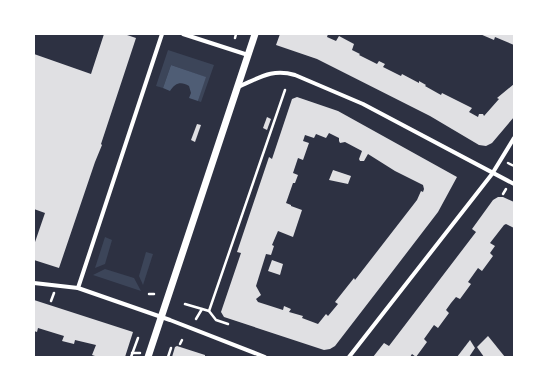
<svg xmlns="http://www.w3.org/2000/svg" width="548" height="391" viewBox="0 0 548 391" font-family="Raleway,sans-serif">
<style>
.green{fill:#3c4559}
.water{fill:#4f5d75}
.building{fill:#e0e0e3;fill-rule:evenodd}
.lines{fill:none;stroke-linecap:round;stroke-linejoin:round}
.path{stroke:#fff;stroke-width:2.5}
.minor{stroke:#fff;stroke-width:4}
.tertiary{stroke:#fff;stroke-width:7}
</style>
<rect width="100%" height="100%" fill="#2d3142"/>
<g class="green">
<polygon points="168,50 214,65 201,102 198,101 205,77 171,65 163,88 156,86"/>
<polygon points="105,237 112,240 105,264 95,268"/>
<polygon points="146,252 153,254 143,285 139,276"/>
<polygon points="105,269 134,278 141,291 93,275"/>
</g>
<path class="water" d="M171 65 206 77 198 101 189 98 191 93 189 86C181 81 175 83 170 91L163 88Z"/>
<g class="building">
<polygon points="104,34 124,34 136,38 101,144 102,145 95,162 59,268 34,260 34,245 45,213 34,209 34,54 91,74"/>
<polygon points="280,34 328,34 327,37 336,41 339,36 354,44 352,50 360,54 359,55 377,64 379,61 385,64 383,67 401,76 402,74 419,83 419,81 426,85 425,86 441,95 442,93 472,108 469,112 478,117 479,114 483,114 484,116 499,99 497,98 514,84 514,117 492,143 486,146 479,145 430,116 317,59 276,45"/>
<polygon points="480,34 514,34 514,45 495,37 494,40"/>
<path d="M297 97 338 111 457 177 438 212 392 272 335 346 330 349 324 350 224 317 221 312 241 253 237 252 269 157 272 159 292 99ZM329 133 339 138V141L340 143 345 142 362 151 359 159 360 161H364L368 154 395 171 423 185 424 189 423 192 421 191 417 200 355 280 354 278 335 302 338 304 328 316 326 314 318 324 302 318 303 316 289 312 291 309 284 306 283 310 258 302 256 299 261 295 256 286 266 254 271 255 274 246 272 245 278 231 293 237 302 210 291 206V205L286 203 293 183H295L298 175 293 173 298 158 303 160 309 143 303 141 305 135 314 138 316 134 326 138Z"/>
<polygon points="267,117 271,119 267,130 263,128"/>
<polygon points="197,124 201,125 195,142 191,140"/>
<polygon points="333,170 351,176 348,184 329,180"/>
<polygon points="498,197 503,197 514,202 514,228 506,224 504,225 490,243 495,246 490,253 493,256 482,271 478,268 468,282 471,284 460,299 456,297 451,303 446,310 449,313 438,328 434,325 424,339 427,342 416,357 412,354 410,357 373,357 384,343 389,346 476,232 472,229 493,200"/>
<polygon points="272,260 283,264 280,275 268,271"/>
<polygon points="34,300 133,332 125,357 98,357 92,355 96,345 75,340 74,344 62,341 64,336 38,328 37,332 34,331"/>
<polygon points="488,336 505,357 484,357 477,347"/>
<polygon points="470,340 475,348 469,357 457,357"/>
<polygon points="177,346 205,355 205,357 172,357 175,347"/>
</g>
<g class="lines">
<g class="path">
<polyline points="235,38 236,34"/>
<polyline points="508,163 514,166"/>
<polyline points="503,194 506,189"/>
<polyline points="149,294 154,294"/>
<polyline points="51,301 54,293"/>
<polyline points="185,304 209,311 285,90"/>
<polyline points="209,311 216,320 228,324"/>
<polyline points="196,319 202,309"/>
<polyline points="180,344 182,340"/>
<polyline points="132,353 140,353"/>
<polyline points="131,357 138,338"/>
<polyline points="168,357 171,348"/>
</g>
<g class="minor">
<polyline points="183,34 248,55"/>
<path d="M238 87C259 78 272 68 295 75L363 104 514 184"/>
<polyline points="34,283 78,288 170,320 265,357"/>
<polyline points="78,288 162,34"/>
<polyline points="349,357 492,174 514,138"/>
</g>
<polyline class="tertiary" points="148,357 255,34"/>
</g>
<rect width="548" height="391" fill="none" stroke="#ffffff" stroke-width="70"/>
</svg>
